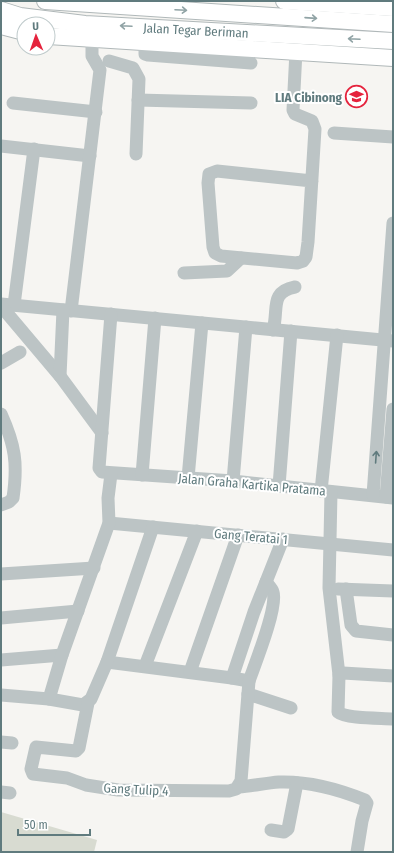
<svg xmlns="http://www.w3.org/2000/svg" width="394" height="853" viewBox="0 0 394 853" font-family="'Fira Sans Condensed',sans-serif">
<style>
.green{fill:#d8dbd1}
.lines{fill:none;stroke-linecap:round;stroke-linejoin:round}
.major-casing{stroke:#b0b8b9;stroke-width:18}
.minor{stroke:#bcc4c5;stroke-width:13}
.major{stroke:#fff;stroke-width:16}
.oneway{stroke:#90a3a5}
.oneway2{stroke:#607b7e}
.labels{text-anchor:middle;stroke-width:4;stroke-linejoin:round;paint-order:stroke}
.street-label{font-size:13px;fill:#607b7e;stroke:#fff}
.poi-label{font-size:13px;font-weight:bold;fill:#607b7e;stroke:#fff;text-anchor:end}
</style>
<rect width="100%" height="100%" fill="#f6f5f2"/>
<polygon class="green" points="1,812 97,840 94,852 1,852"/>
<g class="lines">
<defs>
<g id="major">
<polyline points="45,1 393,24"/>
<polyline points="284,1 393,8"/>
<polyline points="1,10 20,16 85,24 393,41"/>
<polyline points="1,26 24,32"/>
<polyline points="48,36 393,58"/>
</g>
</defs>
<use href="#major" class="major-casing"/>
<g class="minor">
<polyline points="145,42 145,54 148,55 251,63"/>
<polyline points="296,51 293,110 295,114 312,121 315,129 308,242 306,257 303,261 297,263 221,256 215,253 213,247 208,183 209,174 217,171 312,181"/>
<polyline points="109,61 133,68 139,79 136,154"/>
<polyline points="138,100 251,103"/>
<polyline points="13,103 96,112"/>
<polyline points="334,133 393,137"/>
<polyline points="1,146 90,156"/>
<polyline points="184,273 227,271 241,258"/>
<polyline points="1,304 393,341"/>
<polyline points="14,305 34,149"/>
<polyline points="1,306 60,376 102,433"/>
<polyline points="71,311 100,70 92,56 92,39"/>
<polyline points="111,314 99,468 102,472 233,481 393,498"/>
<path d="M273 330C279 310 269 292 295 287"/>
<polyline points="1,363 20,352"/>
<polyline points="60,376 63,310"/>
<path d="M1 414C15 445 18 463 13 498L9 502 1 505"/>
<polyline points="142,475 155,318"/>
<polyline points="188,478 202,323"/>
<polyline points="233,481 246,327"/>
<polyline points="279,486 291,331"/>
<polyline points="321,491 337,335"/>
<path d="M331 492 329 588 339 675 338 712C346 719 381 718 393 719"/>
<polyline points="373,495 393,223"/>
<polyline points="386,497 393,409"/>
<polyline points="109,523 393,550"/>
<polyline points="1,574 94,568"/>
<polyline points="338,589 393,591"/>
<polyline points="346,589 351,625 356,631 393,635"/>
<polyline points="1,618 78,611"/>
<polyline points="1,660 62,655"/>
<path d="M107 662 232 678 249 681C255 664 278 607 273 592 272 588 268 585 266 582"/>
<polyline points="145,666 197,531"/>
<polyline points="190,672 238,535"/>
<polyline points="339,675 343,673 393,676"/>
<polyline points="232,678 254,612 283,539"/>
<polyline points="248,694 291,708"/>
<polyline points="1,695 49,699 83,705 91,699 107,662 153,527"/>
<polyline points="49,699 62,655 109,523 108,498 111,474"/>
<polyline points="88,703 79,748 76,751 36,747 31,769 33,774 67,778 86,785 118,790 229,791 236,789 241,781 249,681"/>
<polyline points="1,742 12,743"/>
<path d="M239 787C252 786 266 783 279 782 309 781 338 789 365 800L367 803 362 821 357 852"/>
<polyline points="1,792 10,793"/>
<polyline points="271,830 284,832 288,829 297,783"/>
</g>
<use href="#major" class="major"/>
</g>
<defs><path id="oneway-shaft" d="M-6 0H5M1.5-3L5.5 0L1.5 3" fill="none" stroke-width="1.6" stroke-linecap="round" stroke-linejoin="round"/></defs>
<g class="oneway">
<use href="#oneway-shaft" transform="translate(181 10) rotate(3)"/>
<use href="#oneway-shaft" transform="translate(311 18) rotate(4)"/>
<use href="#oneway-shaft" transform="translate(126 26) rotate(-177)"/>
<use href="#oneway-shaft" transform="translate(354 39) rotate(-177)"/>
</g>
<use class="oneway2" href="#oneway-shaft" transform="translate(376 457) rotate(-86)"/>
<defs>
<symbol id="school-ring" viewBox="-11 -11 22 22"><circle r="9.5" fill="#fff" stroke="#e5233d" stroke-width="1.5"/><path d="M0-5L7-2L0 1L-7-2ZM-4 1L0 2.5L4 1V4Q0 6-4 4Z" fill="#e5233d"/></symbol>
</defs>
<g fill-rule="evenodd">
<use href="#school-ring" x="344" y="84" width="25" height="25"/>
</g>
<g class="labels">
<g class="street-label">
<text transform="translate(196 30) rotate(3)" y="5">Jalan Tegar Beriman</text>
<text transform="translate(252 484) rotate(5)" y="5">Jalan Graha Kartika Pratama</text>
<text transform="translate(251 536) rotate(5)" y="5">Gang Teratai 1</text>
<text transform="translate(136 789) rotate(3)" y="5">Gang Tulip 4</text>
</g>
<g class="poi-label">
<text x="342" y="102">LIA Cibinong</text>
</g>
</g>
<rect width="394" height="853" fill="none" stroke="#607b7e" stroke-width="4"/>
<g transform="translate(36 36) rotate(358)"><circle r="19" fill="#ffffff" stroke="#bfcacb"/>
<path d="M0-3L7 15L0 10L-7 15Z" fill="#e5233d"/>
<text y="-6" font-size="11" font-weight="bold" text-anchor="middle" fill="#607b7e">U</text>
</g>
<path d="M18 829v6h72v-6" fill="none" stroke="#607b7e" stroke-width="2"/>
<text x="24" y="829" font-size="12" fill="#607b7e" stroke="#ffffff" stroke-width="3" paint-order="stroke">50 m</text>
</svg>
